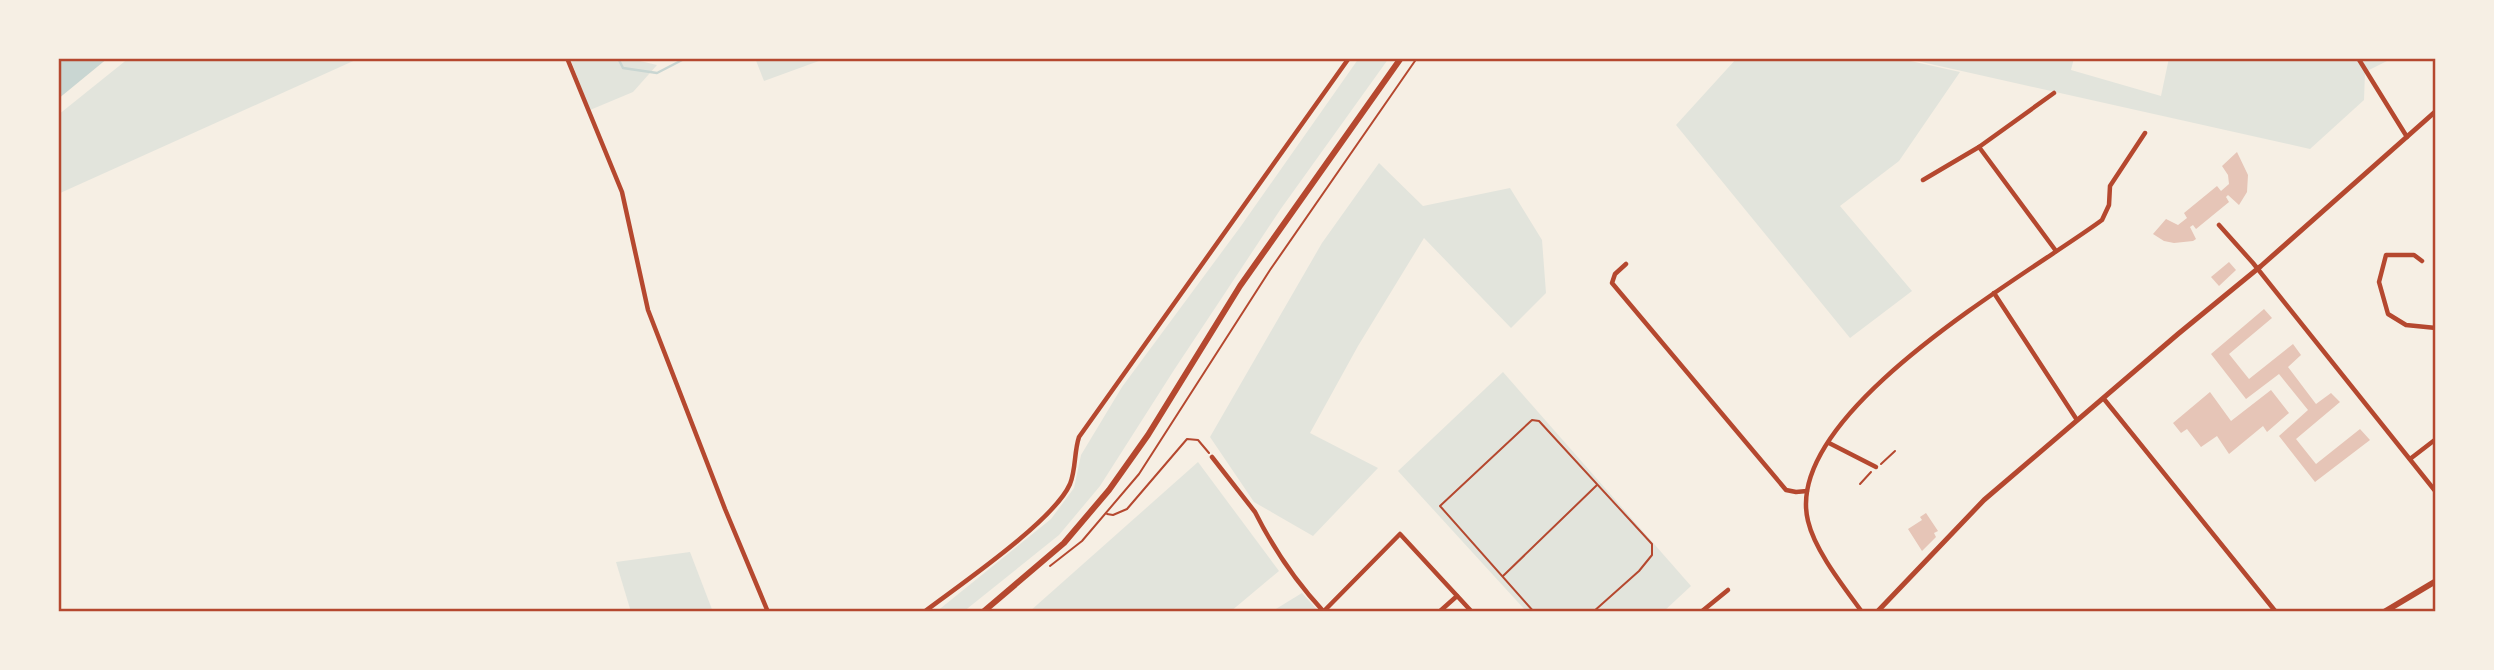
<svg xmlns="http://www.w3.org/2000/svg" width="2494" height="670" viewBox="0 0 2494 670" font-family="'Golos Text',sans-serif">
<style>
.green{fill:#e2e4dc}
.water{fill:#c9d6d2}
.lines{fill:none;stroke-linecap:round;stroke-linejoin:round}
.stream{stroke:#c9d6d2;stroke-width:2.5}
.building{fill:#e6c5b7}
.path{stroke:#b5482f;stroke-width:2}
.minor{stroke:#b5482f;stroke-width:4.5}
.tertiary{stroke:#b5482f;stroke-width:5}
.secondary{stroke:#b5482f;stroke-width:6}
.neatline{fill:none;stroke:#b5482f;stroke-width:2.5}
</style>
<rect width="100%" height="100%" fill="#f6efe4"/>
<g class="green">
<polygon points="129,58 360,58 58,194 58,115"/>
<polygon points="570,58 627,58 657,65 633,92 590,110"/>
<polygon points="755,58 827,58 764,81"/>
<polygon points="1359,58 1389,58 1280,210 1174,370 1100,486 1059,535 963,612 936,612 1051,519 1074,488 1081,455 1122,387 1241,226"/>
<polygon points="1737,58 1897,58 1960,72 1899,161 1840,206 1912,291 1850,338 1676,125"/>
<polygon points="1904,58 2074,58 2071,70 2161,96 2169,58 2393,58 2365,72 2364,100 2310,149"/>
<polygon points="1379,163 1423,206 1510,188 1542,240 1546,293 1511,328 1424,238 1358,346 1310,433 1378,468 1313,536 1254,502 1210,437 1322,243"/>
<polygon points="1503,372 1691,586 1663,612 1527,612 1398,471"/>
<polygon points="1198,462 1279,571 1230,612 1029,612"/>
<polygon points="690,552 713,612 631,612 616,562"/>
<polygon points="1302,593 1319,612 1271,612"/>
</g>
<polygon class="water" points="58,58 108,58 58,99"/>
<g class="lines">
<polyline class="stream" points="618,58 623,68 657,73 686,58"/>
</g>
<g class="building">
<polygon points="2237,152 2248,175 2247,192 2239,205 2228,195 2226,197 2229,202 2196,229 2193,225 2190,227 2196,239 2193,241 2174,243 2164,241 2153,234 2166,219 2178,225 2187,218 2184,213 2217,186 2221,191 2229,184 2228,175 2222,166"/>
<polygon points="2229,262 2236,270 2219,286 2211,277"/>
<polygon points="2264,309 2272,318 2229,354 2249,379 2293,344 2301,355 2288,367 2316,404 2331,393 2340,402 2296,439 2316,464 2360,429 2370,440 2315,482 2279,436 2308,410 2279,374 2246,399 2211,354"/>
<polygon points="2271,390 2289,413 2267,432 2263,426 2229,454 2217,436 2201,447 2187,429 2181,433 2173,423 2210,392 2231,421"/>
<polygon points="1926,513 1938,531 1934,533 1936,537 1922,551 1908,529 1922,520 1920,517"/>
</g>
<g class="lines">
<g class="path">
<polyline points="1881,464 1895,451"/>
<polyline points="1860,484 1871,472"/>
<polyline points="1107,514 1113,515 1127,509 1187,439 1198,440 1209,453"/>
<polyline points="1050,566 1082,541 1139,474 1270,270 1417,58"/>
<polyline points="1503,576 1597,485"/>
<polyline points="1534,612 1440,506 1532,420 1539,421 1652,544 1652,555 1639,571 1593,612"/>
</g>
<g class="minor">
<polyline points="567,58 622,192 648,310 725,509 768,612"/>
<polyline points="2358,58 2407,137"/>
<polyline points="1979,147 2056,251"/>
<polyline points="1923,180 1979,147 2054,93"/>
<polyline points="2219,225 2253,263 2436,492"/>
<polyline points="2422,261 2414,255 2386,255 2379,282 2388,314 2406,325 2436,328"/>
<polyline points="1626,264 1615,274 1612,283 1786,490 1796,492 1807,491"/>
<polyline points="1994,293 2077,420"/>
<polyline points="2104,399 2276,612"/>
<polyline points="1829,443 1876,467"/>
<path d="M1212 457 1255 512C1273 548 1296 582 1324 612"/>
<polyline points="2410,459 2436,439"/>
<polyline points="1324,611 1400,534 1472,612"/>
<path d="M924 612C958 586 1054 521 1070 484 1076 469 1074 452 1079 437L1349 58"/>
<polyline points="1439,612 1457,596"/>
<polyline points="1701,612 1728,590"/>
<path d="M1862 612C1844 587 1815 551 1808 521 1781 412 2029 274 2102 220L2109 205 2110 186 2145 133"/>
</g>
<polyline class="tertiary" points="1877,612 1984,500 2178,334 2261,266 2436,111"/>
<g class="secondary">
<polyline points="983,612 1064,543 1109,490 1148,435 1240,286 1401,58"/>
<polyline points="2384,612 2436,581"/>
</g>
</g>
<rect width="2494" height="670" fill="none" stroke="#f6efe4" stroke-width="119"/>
<rect x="60" y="60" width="2374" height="550" class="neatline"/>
</svg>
